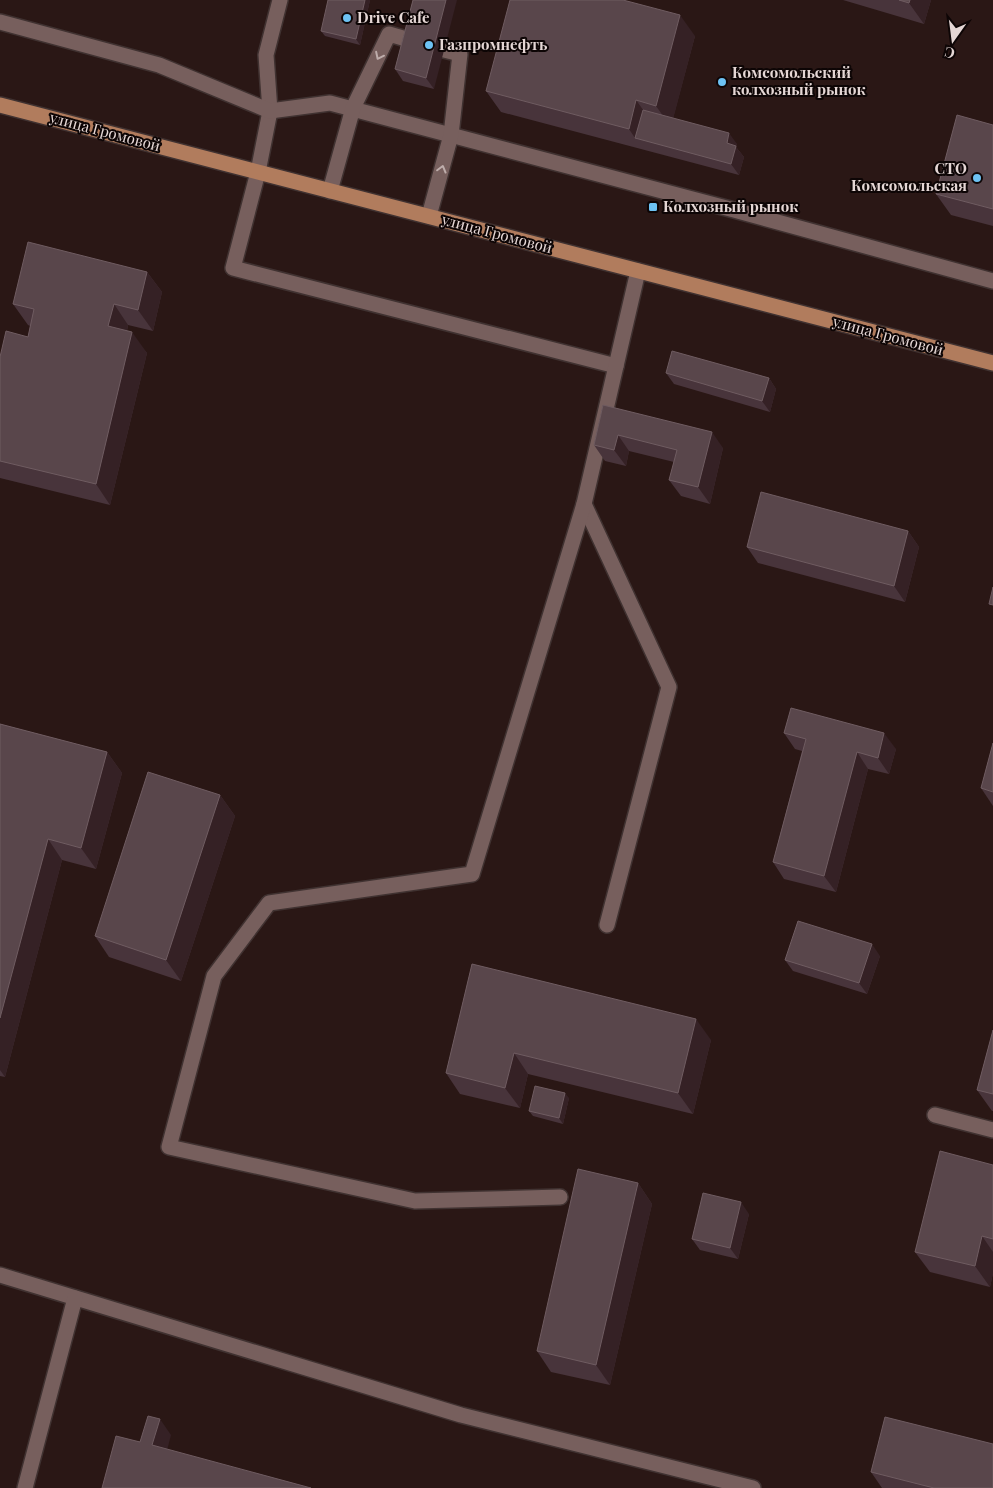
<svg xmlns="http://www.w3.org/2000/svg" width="993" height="1488" viewBox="0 0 993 1488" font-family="'Playfair Display',serif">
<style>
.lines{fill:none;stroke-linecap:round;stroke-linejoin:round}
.minor-casing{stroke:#403231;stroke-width:18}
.major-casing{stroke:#403231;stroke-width:18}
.minor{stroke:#775f5d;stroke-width:15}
.major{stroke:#b17c5d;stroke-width:15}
.wall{fill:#48343b}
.shaded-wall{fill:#352125}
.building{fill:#59464b;stroke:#6f5c61}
.oneway{stroke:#beadab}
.poi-dot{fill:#6dc2f3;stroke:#0d0505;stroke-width:2}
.labels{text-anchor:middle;stroke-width:4;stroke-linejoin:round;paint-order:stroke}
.poi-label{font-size:15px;font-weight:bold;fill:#e5d7d5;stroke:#0d0505;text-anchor:start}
.street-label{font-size:15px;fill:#e5d7d5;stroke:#0d0505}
</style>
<rect width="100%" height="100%" fill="#2a1715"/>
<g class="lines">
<defs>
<g id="minor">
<polyline points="280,0 266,55 270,111 258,172 233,268 616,366"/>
<polyline points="0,22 159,65 270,111 330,103 734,210 993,281"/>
<polyline points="330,191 353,108 389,34 413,41"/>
<polyline points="429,216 451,135 460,54 444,50"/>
<polyline points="584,504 669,687 607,925"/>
<polyline points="935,1115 993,1130"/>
<polyline points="560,1197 415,1201 169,1147 214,976 269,903 472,874 584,504 638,271"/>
<polyline points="0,1275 461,1415 753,1488"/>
<polyline points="25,1488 75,1298"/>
</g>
<polyline id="major" points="0,105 993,363"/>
</defs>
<use href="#minor" class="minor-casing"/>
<use href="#major" class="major-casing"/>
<use href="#minor" class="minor"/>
<use href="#major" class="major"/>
</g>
<g class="wall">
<polygon points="370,0 360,45 325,36 321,31"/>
<polygon points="413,0 434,89 403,81 395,69"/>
<polygon points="843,0 931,0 924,24"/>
<polygon points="695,36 673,118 737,144 736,147 744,157 739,175 501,112 486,91"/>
<polygon points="993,125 993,226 951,215 936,194"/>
<polygon points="147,272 162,292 153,331 128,325 127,331 147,353 110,505 0,478 0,357 28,337 30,326 28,325 13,304"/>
<polygon points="666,373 769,378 776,389 770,412 674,384"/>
<polygon points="603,405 723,448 710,504 681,496 669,480 674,462 629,451 626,466 605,461 594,445"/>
<polygon points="908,531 919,547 905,602 758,563 747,547"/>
<polygon points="0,724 107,752 122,773 96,869 62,860 5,1077 0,1076"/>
<polygon points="784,733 896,749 889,774 868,769 836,892 784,879 773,862 802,751 795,749"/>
<polygon points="993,743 993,806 981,788"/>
<polygon points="220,795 235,816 181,981 109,957 95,936"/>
<polygon points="880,956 867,994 793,971 785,960"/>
<polygon points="472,964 711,1040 693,1114 528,1074 520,1108 460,1094 446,1073"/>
<polygon points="993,1030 993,1111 992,1111 977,1090"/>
<polygon points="569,1098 563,1124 533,1116 529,1111"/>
<polygon points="993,1165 993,1273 990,1287 930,1272 915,1252"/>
<polygon points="638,1183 652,1204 610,1385 551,1372 537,1351"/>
<polygon points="749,1214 738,1259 700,1250 692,1239"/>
<polygon points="871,1472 993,1488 882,1488"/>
</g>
<g class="shaded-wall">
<polygon points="365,0 370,0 360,45 356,39"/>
<polygon points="446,0 457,0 434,89 426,78"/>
<polygon points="910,0 931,0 924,24 909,3"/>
<polygon points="680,15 695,36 671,127 656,106"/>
<polygon points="636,100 651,121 635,138 629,129"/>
<polygon points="729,133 737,144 736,147 744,157 739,175 731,164 727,143"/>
<polygon points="147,272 162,292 153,331 138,310"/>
<polygon points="114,304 128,325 123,347 108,326"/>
<polygon points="132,332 147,353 110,505 96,484"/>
<polygon points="769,378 776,389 770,412 762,401"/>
<polygon points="712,432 723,448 710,504 698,487"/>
<polygon points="618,435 629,451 626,466 614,450"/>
<polygon points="908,531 919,547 905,602 894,586"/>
<polygon points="884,733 896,749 889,774 878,758"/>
<polygon points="107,752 122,773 96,869 81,848"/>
<polygon points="857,752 868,769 836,892 824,876"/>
<polygon points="220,795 235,816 181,981 166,960"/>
<polygon points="48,839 62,860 5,1077 0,1070 0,1018"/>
<polygon points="872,944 880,956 867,994 859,983"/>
<polygon points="696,1019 711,1040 693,1114 678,1093"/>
<polygon points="514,1053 528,1074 520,1108 505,1088"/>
<polygon points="565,1093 569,1098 563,1124 559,1118"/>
<polygon points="638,1183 652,1204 610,1385 596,1365"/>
<polygon points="741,1202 749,1214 738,1259 730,1248"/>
<polygon points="982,1236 993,1252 993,1273 990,1287 975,1266"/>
<polygon points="160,1419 171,1435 164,1462 152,1445"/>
</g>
<g class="building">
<polygon points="328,0 365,0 356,39 321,31"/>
<polygon points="413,0 446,0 426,78 395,69"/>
<polygon points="510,0 623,0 680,15 656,106 636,100 629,129 486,91"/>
<polygon points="899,0 910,0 909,3"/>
<polygon points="643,110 729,133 727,143 736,146 731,164 635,138"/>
<polygon points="957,115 993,125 993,209 936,194"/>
<polygon points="28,242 147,272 138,310 114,304 108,326 132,332 96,484 0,461 0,357 6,331 28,337 34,309 13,304"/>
<polygon points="672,351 769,378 762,401 666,373"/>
<polygon points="603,405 712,432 698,487 669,480 677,450 618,435 614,450 594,445"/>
<polygon points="761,492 908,531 894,586 747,547"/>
<polygon points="993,587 993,605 989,604"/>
<polygon points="791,708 884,733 878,758 857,752 824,876 773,862 806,739 784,733"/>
<polygon points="0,724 107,752 81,848 48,839 0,1018"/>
<polygon points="993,743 993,792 981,788"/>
<polygon points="148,772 220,795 166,960 95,936"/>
<polygon points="798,921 872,944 859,983 785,960"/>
<polygon points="472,964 696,1019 678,1093 514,1053 505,1088 446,1073"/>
<polygon points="993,1030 993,1094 977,1090"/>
<polygon points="535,1086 565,1093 559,1118 529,1111"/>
<polygon points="940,1151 993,1165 993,1239 982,1236 975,1266 915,1252"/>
<polygon points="578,1169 638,1183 596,1365 537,1351"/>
<polygon points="703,1193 741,1202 730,1248 692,1239"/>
<polygon points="148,1416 160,1419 152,1445 311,1488 102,1488 116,1436 140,1442"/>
<polygon points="885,1417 993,1444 993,1488 934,1488 871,1472"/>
</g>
<defs><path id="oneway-chevron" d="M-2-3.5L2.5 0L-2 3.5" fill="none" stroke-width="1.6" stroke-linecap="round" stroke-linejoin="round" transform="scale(1.25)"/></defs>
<g class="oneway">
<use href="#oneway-chevron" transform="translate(379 56) rotate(116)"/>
<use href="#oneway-chevron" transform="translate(442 169) rotate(-75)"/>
</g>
<g class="poi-dot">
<circle cx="347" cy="18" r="5"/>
<circle cx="429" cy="45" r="5"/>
<circle cx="722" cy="82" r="5"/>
<circle cx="977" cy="178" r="5"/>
<rect x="648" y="202" width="10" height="10" rx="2.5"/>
</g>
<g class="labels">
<g class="poi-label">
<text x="357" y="23">Drive Cafe</text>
<text x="439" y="50">Газпромнефть</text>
<text x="732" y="78">Комсомольский<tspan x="732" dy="17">колхозный рынок</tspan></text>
<text x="967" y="174" text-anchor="end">СТО<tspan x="967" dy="17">Комсомольская</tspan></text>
<text x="663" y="212">Колхозный рынок</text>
</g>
<g class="street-label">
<text transform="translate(105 132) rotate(15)" y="5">улица Громовой</text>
<text transform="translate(497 234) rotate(15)" y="5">улица Громовой</text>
<text transform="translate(888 336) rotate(15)" y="5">улица Громовой</text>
</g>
</g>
<g transform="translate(953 40) rotate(194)" stroke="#0d0505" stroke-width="4" paint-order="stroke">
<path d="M0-4L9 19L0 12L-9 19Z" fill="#e5d7d5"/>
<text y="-8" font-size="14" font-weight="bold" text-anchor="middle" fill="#e5d7d5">С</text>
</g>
</svg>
